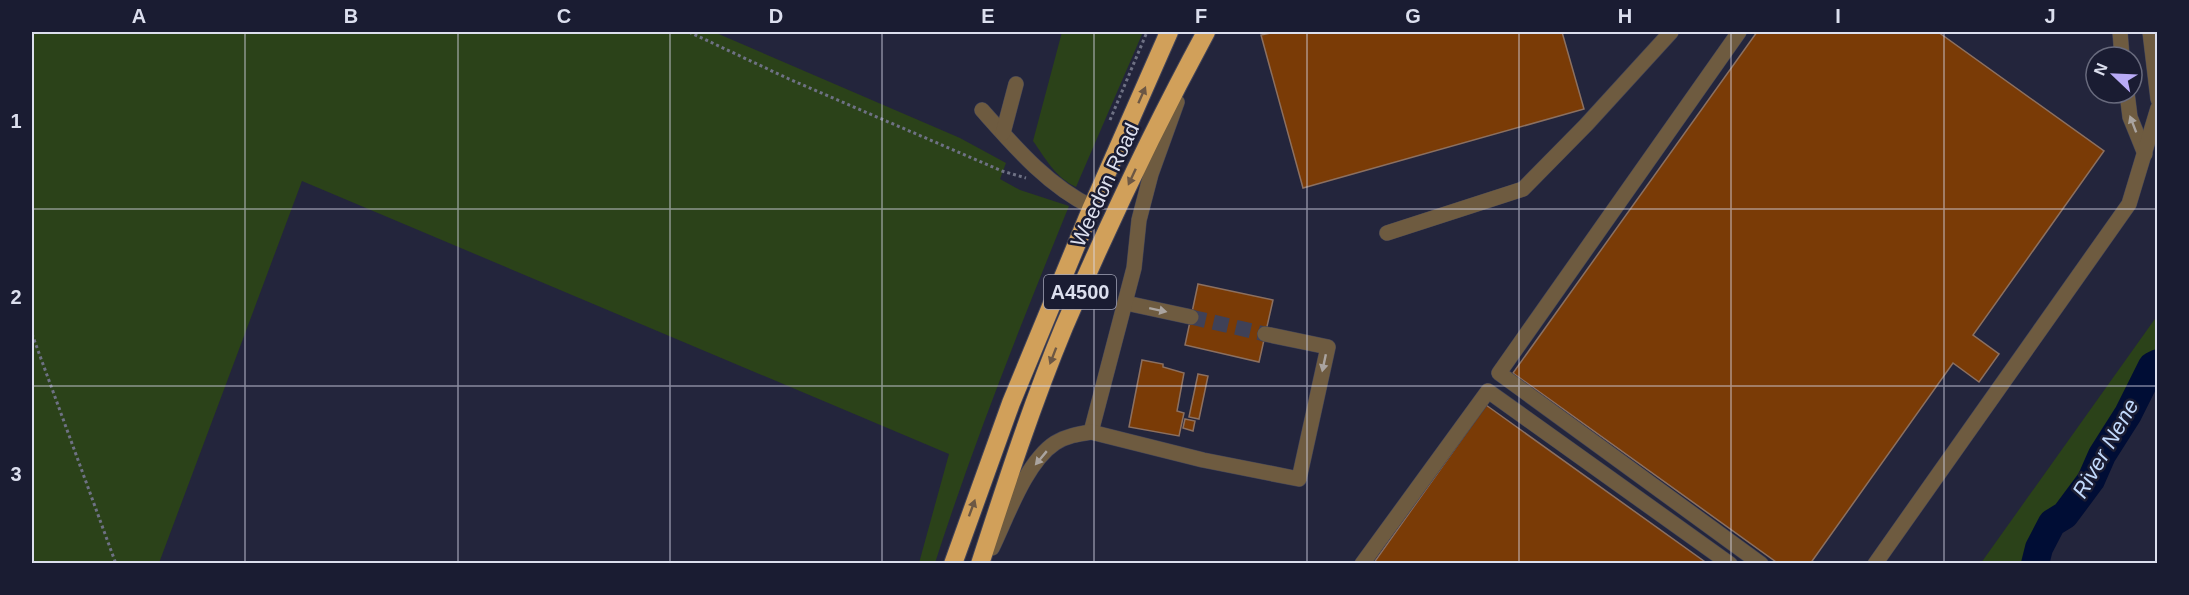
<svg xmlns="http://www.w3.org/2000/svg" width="2189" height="595" viewBox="0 0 2189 595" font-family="Arial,sans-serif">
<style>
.green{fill:#2b4219}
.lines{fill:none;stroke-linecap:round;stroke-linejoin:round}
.river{stroke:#000d35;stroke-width:28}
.building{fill:#7a3b06;stroke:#8c7060;stroke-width:1.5}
.minor-tunnel{stroke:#3f4157;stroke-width:15;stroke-dasharray:15 8;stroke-linecap:butt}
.minor-casing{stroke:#414358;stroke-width:16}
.highway-casing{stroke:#414358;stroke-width:20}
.path{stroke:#6e7184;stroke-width:3;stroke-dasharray:3 3;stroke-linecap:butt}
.minor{stroke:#6e5b40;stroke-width:15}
.highway{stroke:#d1a05a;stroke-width:18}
.oneway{fill:#6c5744}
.oneway2{fill:#aaa4a0}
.grid{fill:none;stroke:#dcdfee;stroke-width:1.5;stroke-opacity:0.55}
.labels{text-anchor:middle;stroke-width:5;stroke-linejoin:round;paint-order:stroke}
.shield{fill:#1a1c32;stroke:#a2a4b6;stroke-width:1.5}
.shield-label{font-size:20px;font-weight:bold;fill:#dcdfee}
.street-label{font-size:21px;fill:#dcdfee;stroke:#1a1c32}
.water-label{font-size:22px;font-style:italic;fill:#c1d8fb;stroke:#1a1c32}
.neatline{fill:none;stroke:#dcdfee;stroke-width:2}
.grid-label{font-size:20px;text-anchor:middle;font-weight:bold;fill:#dcdfee}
</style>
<rect width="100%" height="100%" fill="#23253c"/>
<g class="green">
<path d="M32 32H714L960 138 1006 163 1000 179 1020 190 1069 206C1021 324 974 442 935 563H919L949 454 302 181 159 563H32Z"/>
<path d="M1062 32H1143L1076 187C1055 177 1046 159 1033 141Z"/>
<polygon points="2157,316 2157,348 2136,368 2124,399 2102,429 2084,467 2066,494 2044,520 2026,549 2023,563 1981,563"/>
</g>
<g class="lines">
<polyline class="river" points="2035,564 2039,548 2052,523 2065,515 2091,480 2102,455 2128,414 2152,366 2158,363"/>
</g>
<g class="building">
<polygon points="1275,32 1562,32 1584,109 1303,188 1261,35"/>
<polygon points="1757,32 1938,32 2104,151 1973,335 1999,354 1979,382 1953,363 1810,564 1779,564 1513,373"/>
<polygon points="1198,284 1273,300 1259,362 1185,345"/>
<polygon points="1142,360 1163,364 1163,367 1184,373 1177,411 1184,413 1179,436 1129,427"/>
<polygon points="1198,374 1208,376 1199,419 1189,417"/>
<polygon points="1486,405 1708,564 1373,564"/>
<polygon points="1185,419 1195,421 1193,431 1183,428"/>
</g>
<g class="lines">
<polyline class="minor-tunnel" points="1191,317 1265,334"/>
<defs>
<g id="minor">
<polyline points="1739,32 1499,373 1761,564"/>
<polyline points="2120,32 2122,57"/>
<polyline points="2150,32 2158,99"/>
<polyline points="2127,93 2130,117 2145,154"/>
<path d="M982 110C1014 146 1048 186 1092 207"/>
<polyline points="1003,133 1016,84"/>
<polyline points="1387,233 1523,189 1586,125 1671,32"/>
<polyline points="1126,303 1191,317"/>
<polyline points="1091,432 1134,268 1139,220 1151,174 1177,102"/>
<path d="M992 548C1007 517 1026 462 1055 443 1066 436 1078 434 1091 432L1203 460 1299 479 1328 347 1265 334"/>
<polyline points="1362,564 1488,391 1730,564"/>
<polyline points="1875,564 2129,204 2158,108"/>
</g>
<g id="highway">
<polyline points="953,564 1011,403 1092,207 1169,32"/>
<path d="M980 564C1006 484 1032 404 1064 327 1107 227 1154 128 1206 32"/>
</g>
</defs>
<use href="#minor" class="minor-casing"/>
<use href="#highway" class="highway-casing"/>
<g class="path">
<polyline points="689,32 789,79 1002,171 1026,178"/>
<polyline points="1110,120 1147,32"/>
<polyline points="32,334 116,564"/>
</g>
<use href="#minor" class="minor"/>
<use href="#highway" class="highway"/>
</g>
<defs><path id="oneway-solid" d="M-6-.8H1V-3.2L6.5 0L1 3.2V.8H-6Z" transform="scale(1.5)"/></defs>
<g class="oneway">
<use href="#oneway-solid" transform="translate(1142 95) rotate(-66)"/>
<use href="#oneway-solid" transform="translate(1132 177) rotate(115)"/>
<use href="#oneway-solid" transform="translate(1053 356) rotate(111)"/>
<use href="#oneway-solid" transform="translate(972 508) rotate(-70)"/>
</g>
<g class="oneway2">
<use href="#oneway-solid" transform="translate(2133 124) rotate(-111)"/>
<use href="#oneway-solid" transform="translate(1158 310) rotate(12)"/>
<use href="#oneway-solid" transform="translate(1324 363) rotate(102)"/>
<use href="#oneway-solid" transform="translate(1041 458) rotate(130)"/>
</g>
<path class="grid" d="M245 32V564M458 32V564M670 32V564M882 32V564M1094 32V564M1307 32V564M1519 32V564M1731 32V564M1944 32V564M32 209H2158M32 386H2158"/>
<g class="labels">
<rect class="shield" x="1044" y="275" width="72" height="34" rx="4.5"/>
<g class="shield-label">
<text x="1080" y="299">A4500</text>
</g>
<g class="street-label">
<text transform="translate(1105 185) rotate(-65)" y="7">Weedon Road</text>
</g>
<g class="water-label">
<text transform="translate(2105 448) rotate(-60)" y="8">River Nene</text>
</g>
</g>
<rect width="2189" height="595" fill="none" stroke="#1a1c32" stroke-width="66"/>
<g transform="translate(2114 75) rotate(293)"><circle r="28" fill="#1a1c32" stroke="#686a7d" stroke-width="1.5"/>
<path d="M0-4.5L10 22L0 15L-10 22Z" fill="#b9abf7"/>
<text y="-9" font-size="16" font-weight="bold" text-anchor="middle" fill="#dcdfee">N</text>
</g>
<rect x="33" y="33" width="2123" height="529" class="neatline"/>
<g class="grid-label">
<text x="139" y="23">A</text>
<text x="351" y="23">B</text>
<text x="564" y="23">C</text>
<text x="776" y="23">D</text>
<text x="988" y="23">E</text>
<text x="1201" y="23">F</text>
<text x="1413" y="23">G</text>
<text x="1625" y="23">H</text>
<text x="1838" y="23">I</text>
<text x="2050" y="23">J</text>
<text x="16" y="128">1</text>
<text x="16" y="304">2</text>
<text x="16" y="481">3</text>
</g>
</svg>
